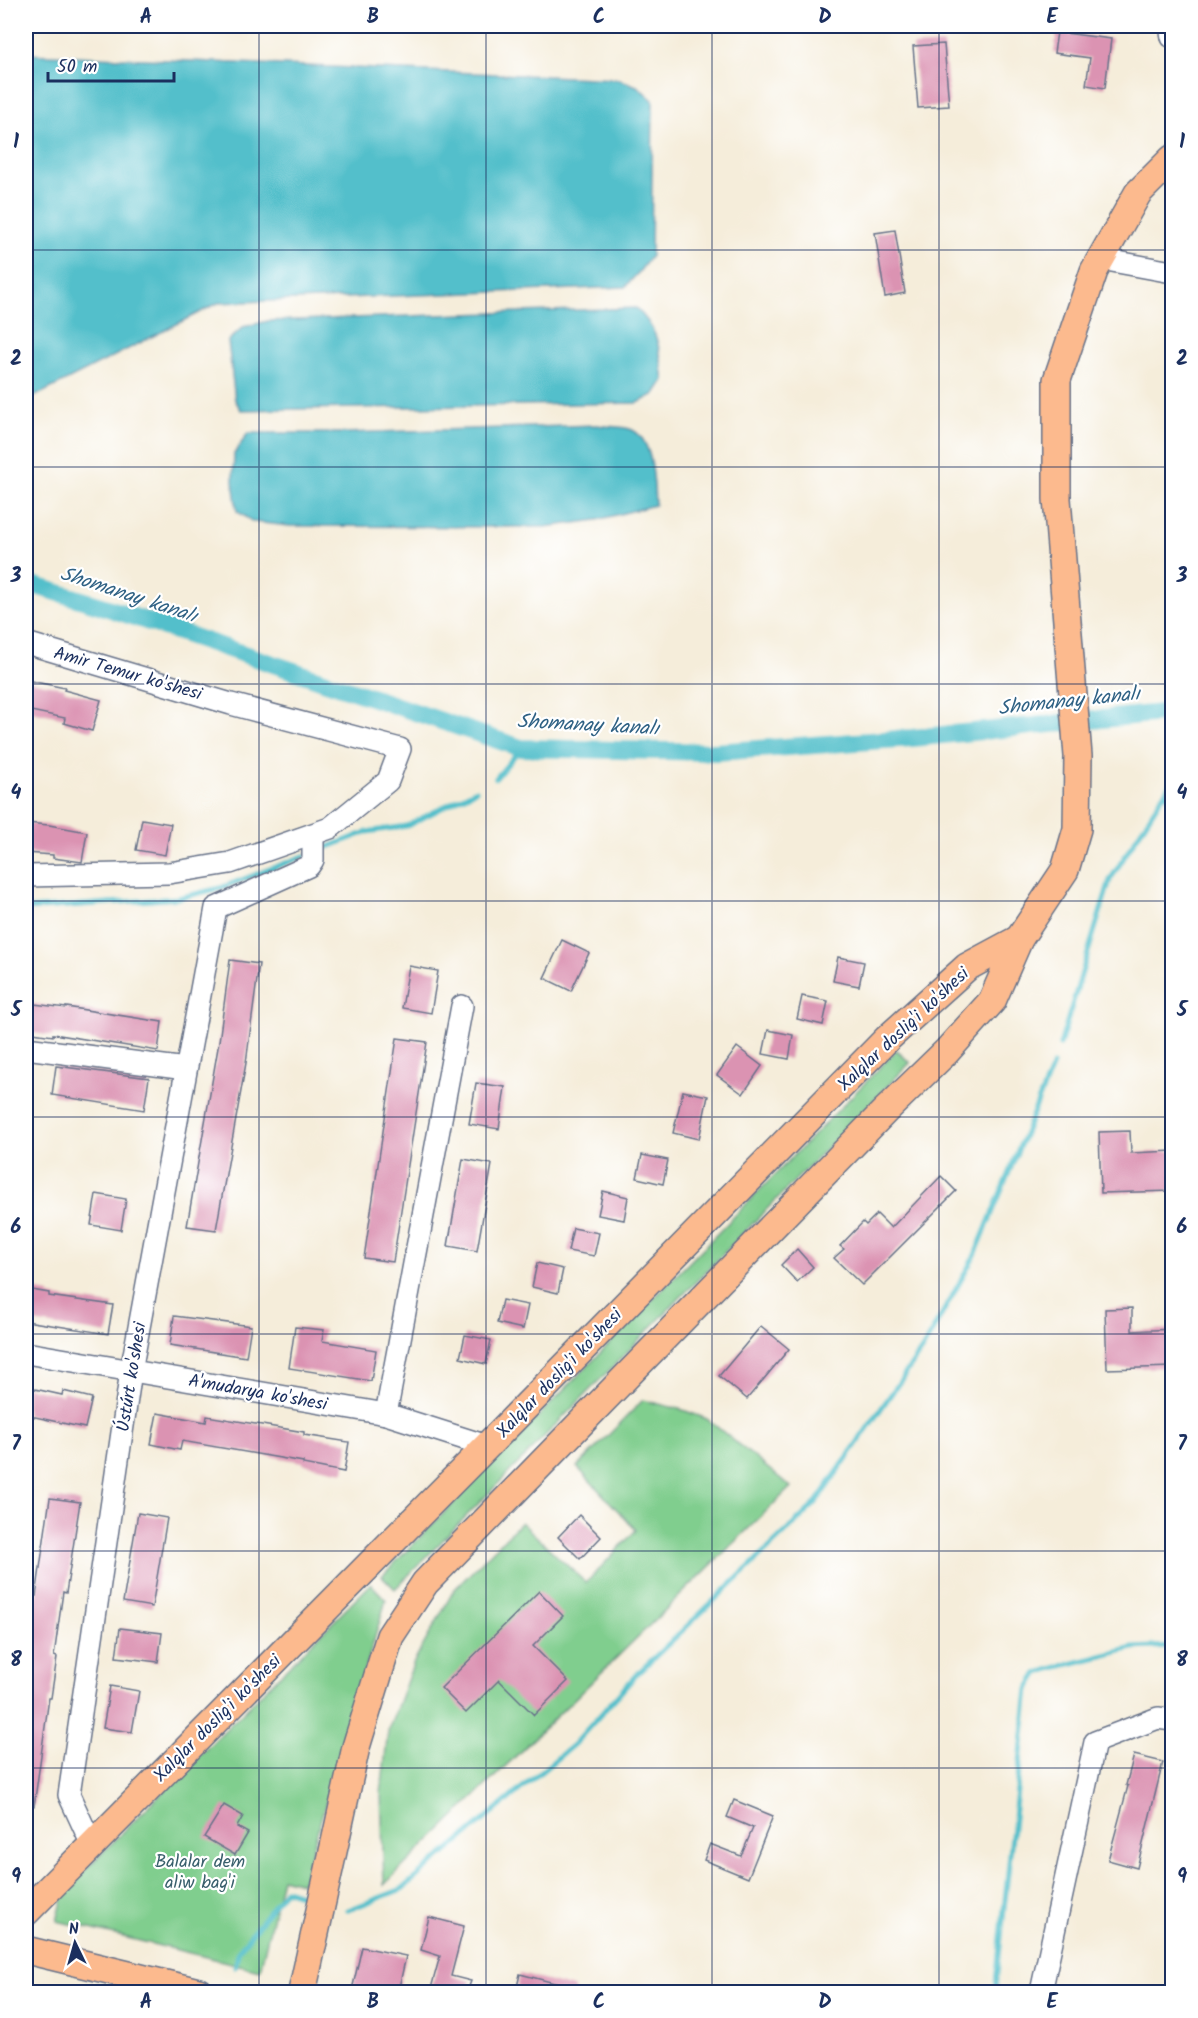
<svg xmlns="http://www.w3.org/2000/svg" width="1198" height="2018" viewBox="0 0 1198 2018" font-family="Kalam,sans-serif">
<style>
.green{fill:#80ce8e;stroke:#4e7e76;stroke-width:1.5}
.water{fill:#53bfcb;stroke:#377794;stroke-width:1.5}
.lines{fill:none;stroke-linecap:round;stroke-linejoin:round}
.stream{stroke:#53bfcb;stroke-width:5}
.canal{stroke:#53bfcb;stroke-width:18}
.building{fill:#db93b2}
.minor-casing{stroke:#677289;stroke-width:24}
.major-casing{stroke:#677289;stroke-width:30}
.minor{stroke:#fff;stroke-width:21}
.major{stroke:#fcba8e;stroke-width:27}
.grid{fill:none;stroke:#1b2f5e;stroke-width:1.5;stroke-opacity:0.55}
.labels{text-anchor:middle;stroke-width:4.5;stroke-linejoin:round;paint-order:stroke}
.street-label{font-size:18px;fill:#1b2f5e;stroke:#fff}
.park-label{font-size:18px;fill:#395f6c;stroke:#fff}
.water-label{font-size:20px;font-style:italic;fill:#2f6184;stroke:#fff}
.neatline{fill:none;stroke:#1b2f5e;stroke-width:2}
.grid-label{font-size:20px;text-anchor:middle;font-weight:bold;fill:#1b2f5e}
</style>
<rect width="100%" height="100%" fill="#fff"/>
<filter id="ink" filterUnits="userSpaceOnUse"><feTurbulence type="fractalNoise" baseFrequency=".0167" numOctaves="2"/><feDisplacementMap in="SourceGraphic" scale="12" xChannelSelector="R" yChannelSelector="G"/><feConvolveMatrix kernelMatrix="1 2 1 2 8 2 1 2 1" color-interpolation-filters="sRGB"/></filter>
<filter id="wash" filterUnits="userSpaceOnUse"><feTurbulence type="fractalNoise" baseFrequency=".008" numOctaves="4" result="noise"/><feDisplacementMap in="SourceGraphic" scale="24" xChannelSelector="R" yChannelSelector="G"/><feGaussianBlur stdDeviation="1.35" result="paint"/><feColorMatrix in="noise" values="0 0 0 0 0 0 0 0 0 0 0 0 0 0 0 0 0 1.4 0 .05"/><feComposite in="paint" operator="in"/></filter>
<g filter="url(#wash)">
<rect width="100%" height="100%" fill="#f5edda"/>
<g class="green">
<polygon points="897,1050 910,1063 395,1589 382,1576"/>
<polygon points="643,1400 683,1410 707,1419 791,1487 384,1885 381,1793 388,1731 414,1662 454,1590 521,1522 586,1583 636,1530 577,1467"/>
<polygon points="371,1584 386,1600 302,1883 282,1878 260,1970 57,1921 65,1890"/>
</g>
<g class="water">
<polygon points="26,54 618,79 637,86 653,100 651,256 639,272 625,287 218,303 26,401"/>
<path d="M636 308C660 331 659 349 664 380L655 394 638 403 241 410 235 400 228 341 243 327 268 321Z"/>
<path d="M598 425C608 427 621 426 630 429 654 437 654 484 655 505L597 520 545 527 290 526 253 522 237 511 233 481 234 454 248 433H343Z"/>
</g>
<g class="lines">
<g class="stream">
<polyline points="496,778 521,748"/>
<polyline points="1162,796 1172,794"/>
<polyline points="323,849 367,832 407,826 476,790"/>
<polyline points="26,909 178,898 220,888 304,856"/>
<polyline points="1060,1045 1110,880 1170,784"/>
<polyline points="348,1910 402,1889 574,1744 637,1674 815,1504 923,1348 975,1255 1053,1065"/>
<polyline points="235,1967 239,1950 285,1890 307,1897"/>
<polyline points="995,1992 1028,1689 1038,1673 1050,1669 1133,1648 1172,1646"/>
</g>
<polyline class="canal" points="26,583 99,605 521,748 715,752 912,738 1172,712"/>
</g>
<g id="blocks">
<g class="building">
<polygon points="1057,32 1111,39 1105,88 1086,85 1090,58 1054,53"/>
<polygon points="944,44 949,106 918,108 913,46"/>
<polygon points="895,230 905,293 885,297 875,233"/>
<polygon points="26,680 65,688 64,690 101,700 92,731 64,723 65,718 26,710"/>
<polygon points="142,819 171,824 165,855 136,850"/>
<polygon points="26,823 49,825 87,832 82,862 53,858 53,855 26,853"/>
<polygon points="562,940 589,953 571,991 544,978"/>
<polygon points="838,957 864,962 859,986 833,981"/>
<polygon points="230,960 259,964 246,1063 216,1230 187,1226 219,1042"/>
<polygon points="409,966 438,971 431,1013 402,1008"/>
<polygon points="802,996 828,1001 823,1025 797,1019"/>
<polygon points="26,1003 66,1008 66,1007 162,1022 158,1051 53,1034 53,1036 26,1032"/>
<polygon points="768,1030 793,1035 789,1059 763,1054"/>
<polygon points="397,1038 427,1042 393,1262 364,1258"/>
<polygon points="737,1047 762,1066 743,1094 717,1075"/>
<polygon points="56,1066 149,1078 144,1110 52,1095"/>
<polygon points="476,1083 505,1087 499,1129 469,1124"/>
<polygon points="683,1091 708,1096 699,1139 673,1133"/>
<polygon points="1130,1131 1131,1153 1173,1151 1173,1191 1101,1193 1099,1132"/>
<polygon points="642,1155 668,1160 663,1184 637,1178"/>
<polygon points="463,1159 492,1164 477,1251 448,1246"/>
<polygon points="941,1176 956,1191 862,1285 834,1258 844,1249 840,1246 863,1222 866,1225 877,1214 891,1228"/>
<polygon points="603,1191 628,1197 624,1220 598,1215"/>
<polygon points="96,1194 126,1199 121,1230 91,1225"/>
<polygon points="573,1228 599,1233 594,1256 568,1251"/>
<polygon points="797,1249 813,1267 797,1282 781,1265"/>
<polygon points="537,1263 563,1269 558,1293 532,1287"/>
<polygon points="26,1289 49,1293 49,1296 113,1305 108,1334 26,1321"/>
<polygon points="502,1300 528,1305 523,1329 497,1323"/>
<polygon points="1132,1308 1132,1331 1173,1329 1173,1367 1107,1369 1105,1309"/>
<polygon points="174,1316 251,1326 246,1357 170,1345"/>
<polygon points="761,1326 789,1349 747,1399 719,1376"/>
<polygon points="295,1327 324,1330 322,1341 376,1350 371,1381 289,1368"/>
<polygon points="465,1335 491,1340 486,1364 460,1358"/>
<polygon points="26,1387 62,1395 63,1391 92,1398 85,1428 26,1415"/>
<polygon points="157,1413 206,1422 207,1416 304,1432 304,1435 349,1442 344,1472 303,1464 303,1462 182,1441 180,1450 151,1444"/>
<polygon points="50,1498 80,1502 66,1593 63,1592 54,1656 57,1657 51,1698 49,1698 34,1806 26,1805 26,1665 29,1637 27,1636 33,1595 36,1596"/>
<polygon points="138,1513 167,1518 152,1607 123,1602"/>
<polygon points="579,1515 601,1537 580,1559 558,1537"/>
<polygon points="539,1591 563,1616 533,1646 568,1681 534,1715 499,1680 466,1713 441,1688"/>
<polygon points="120,1628 162,1633 158,1662 116,1657"/>
<polygon points="110,1686 139,1691 132,1732 103,1728"/>
<polygon points="1134,1755 1163,1762 1137,1868 1108,1860 1128,1786 1126,1785"/>
<polygon points="734,1800 773,1816 748,1878 704,1860 710,1844 741,1856 753,1828 727,1817"/>
<polygon points="224,1805 243,1816 237,1827 248,1833 235,1855 204,1837"/>
<polygon points="429,1917 464,1926 451,1976 471,1981 467,1992 430,1992 440,1956 421,1950"/>
<polygon points="362,1947 406,1956 398,1992 365,1992 352,1990"/>
<polygon points="520,1974 574,1988 574,1992 521,1992 522,1988 517,1987"/>
</g>
</g>
</g>
<g filter="url(#ink)">
<use href="#blocks" fill-opacity="0" stroke="#677289" stroke-width="1.5"/>
<g class="lines">
<defs>
<g id="minor">
<polyline points="1170,26 1172,37"/>
<polyline points="1101,259 1172,272"/>
<polyline points="26,643 231,704 400,749 388,781 330,828 230,863 169,873 26,876"/>
<polyline points="26,1048 186,1069"/>
<polyline points="26,1353 386,1414 487,1446"/>
<polyline points="386,1414 462,1006"/>
<polyline points="92,1845 69,1795 131,1371 216,908 309,866 313,860 313,835"/>
<polyline points="1041,1992 1095,1742 1158,1718 1172,1720"/>
</g>
<g id="major">
<polyline points="26,1912 487,1446 887,1039 967,967 1019,939"/>
<polyline points="26,1950 199,1992"/>
<polyline points="302,1992 356,1747 390,1636 425,1583 885,1111 947,1051 992,1001 1019,939 1065,870 1077,829 1078,756 1057,499 1057,380 1094,271 1138,193 1172,159"/>
</g>
</defs>
<use href="#minor" class="minor-casing"/>
<use href="#major" class="major-casing"/>
<use href="#minor" class="minor"/>
<use href="#major" class="major"/>
</g>
</g>
<path class="grid" d="M259 26V1992M486 26V1992M712 26V1992M939 26V1992M26 250H1172M26 467H1172M26 684H1172M26 901H1172M26 1117H1172M26 1334H1172M26 1551H1172M26 1768H1172"/>
<g class="labels">
<g class="street-label">
<text transform="translate(128 673) rotate(16)" y="6">Amir Temur ko'shesi</text>
<text transform="translate(903 1029) rotate(-43)" y="6">Xalqlar doslig'i ko'shesi</text>
<text transform="translate(559 1373) rotate(-46)" y="6">Xalqlar doslig'i ko'shesi</text>
<text transform="translate(131 1377) rotate(-81)" y="6">Ústúrt ko'shesi</text>
<text transform="translate(258 1392) rotate(10)" y="6">A'mudarya ko'shesi</text>
<text transform="translate(217 1718) rotate(-45)" y="6">Xalqlar doslig'i ko'shesi</text>
</g>
<g class="park-label">
<text x="200" y="1867">Balalar dem<tspan x="200" dy="21">aliw bag'i</tspan></text>
</g>
<g class="water-label">
<text transform="translate(129 594) rotate(18)" y="7">Shomanay kanalı</text>
<text transform="translate(1069 700) rotate(-6)" y="7">Shomanay kanalı</text>
<text transform="translate(588 724) rotate(3)" y="7">Shomanay kanalı</text>
</g>
</g>
<rect width="1198" height="2018" fill="none" stroke="#fff" stroke-width="66"/>
<g transform="translate(75 1943) rotate(355)" stroke="#ffffff" stroke-width="4.5" paint-order="stroke">
<path d="M0-4.5L10 22L0 15L-10 22Z" fill="#1b2f5e"/>
<text y="-9" font-size="16" font-weight="bold" text-anchor="middle" fill="#1b2f5e">N</text>
</g>
<path d="M48 72v9h126v-9" fill="none" stroke="#1b2f5e" stroke-width="3"/>
<text x="57" y="72" font-size="18" fill="#1b2f5e" stroke="#ffffff" stroke-width="4.5" paint-order="stroke">50 m</text>
<rect x="33" y="33" width="1132" height="1952" class="neatline"/>
<g class="grid-label">
<text x="146" y="23">A</text>
<text x="373" y="23">B</text>
<text x="599" y="23">C</text>
<text x="825" y="23">D</text>
<text x="1052" y="23">E</text>
<text x="16" y="148">1</text>
<text x="1182" y="148">1</text>
<text x="16" y="365">2</text>
<text x="1182" y="365">2</text>
<text x="16" y="582">3</text>
<text x="1182" y="582">3</text>
<text x="16" y="799">4</text>
<text x="1182" y="799">4</text>
<text x="16" y="1016">5</text>
<text x="1182" y="1016">5</text>
<text x="16" y="1233">6</text>
<text x="1182" y="1233">6</text>
<text x="16" y="1450">7</text>
<text x="1182" y="1450">7</text>
<text x="16" y="1666">8</text>
<text x="1182" y="1666">8</text>
<text x="16" y="1883">9</text>
<text x="1182" y="1883">9</text>
<text x="146" y="2008">A</text>
<text x="373" y="2008">B</text>
<text x="599" y="2008">C</text>
<text x="825" y="2008">D</text>
<text x="1052" y="2008">E</text>
</g>
</svg>
